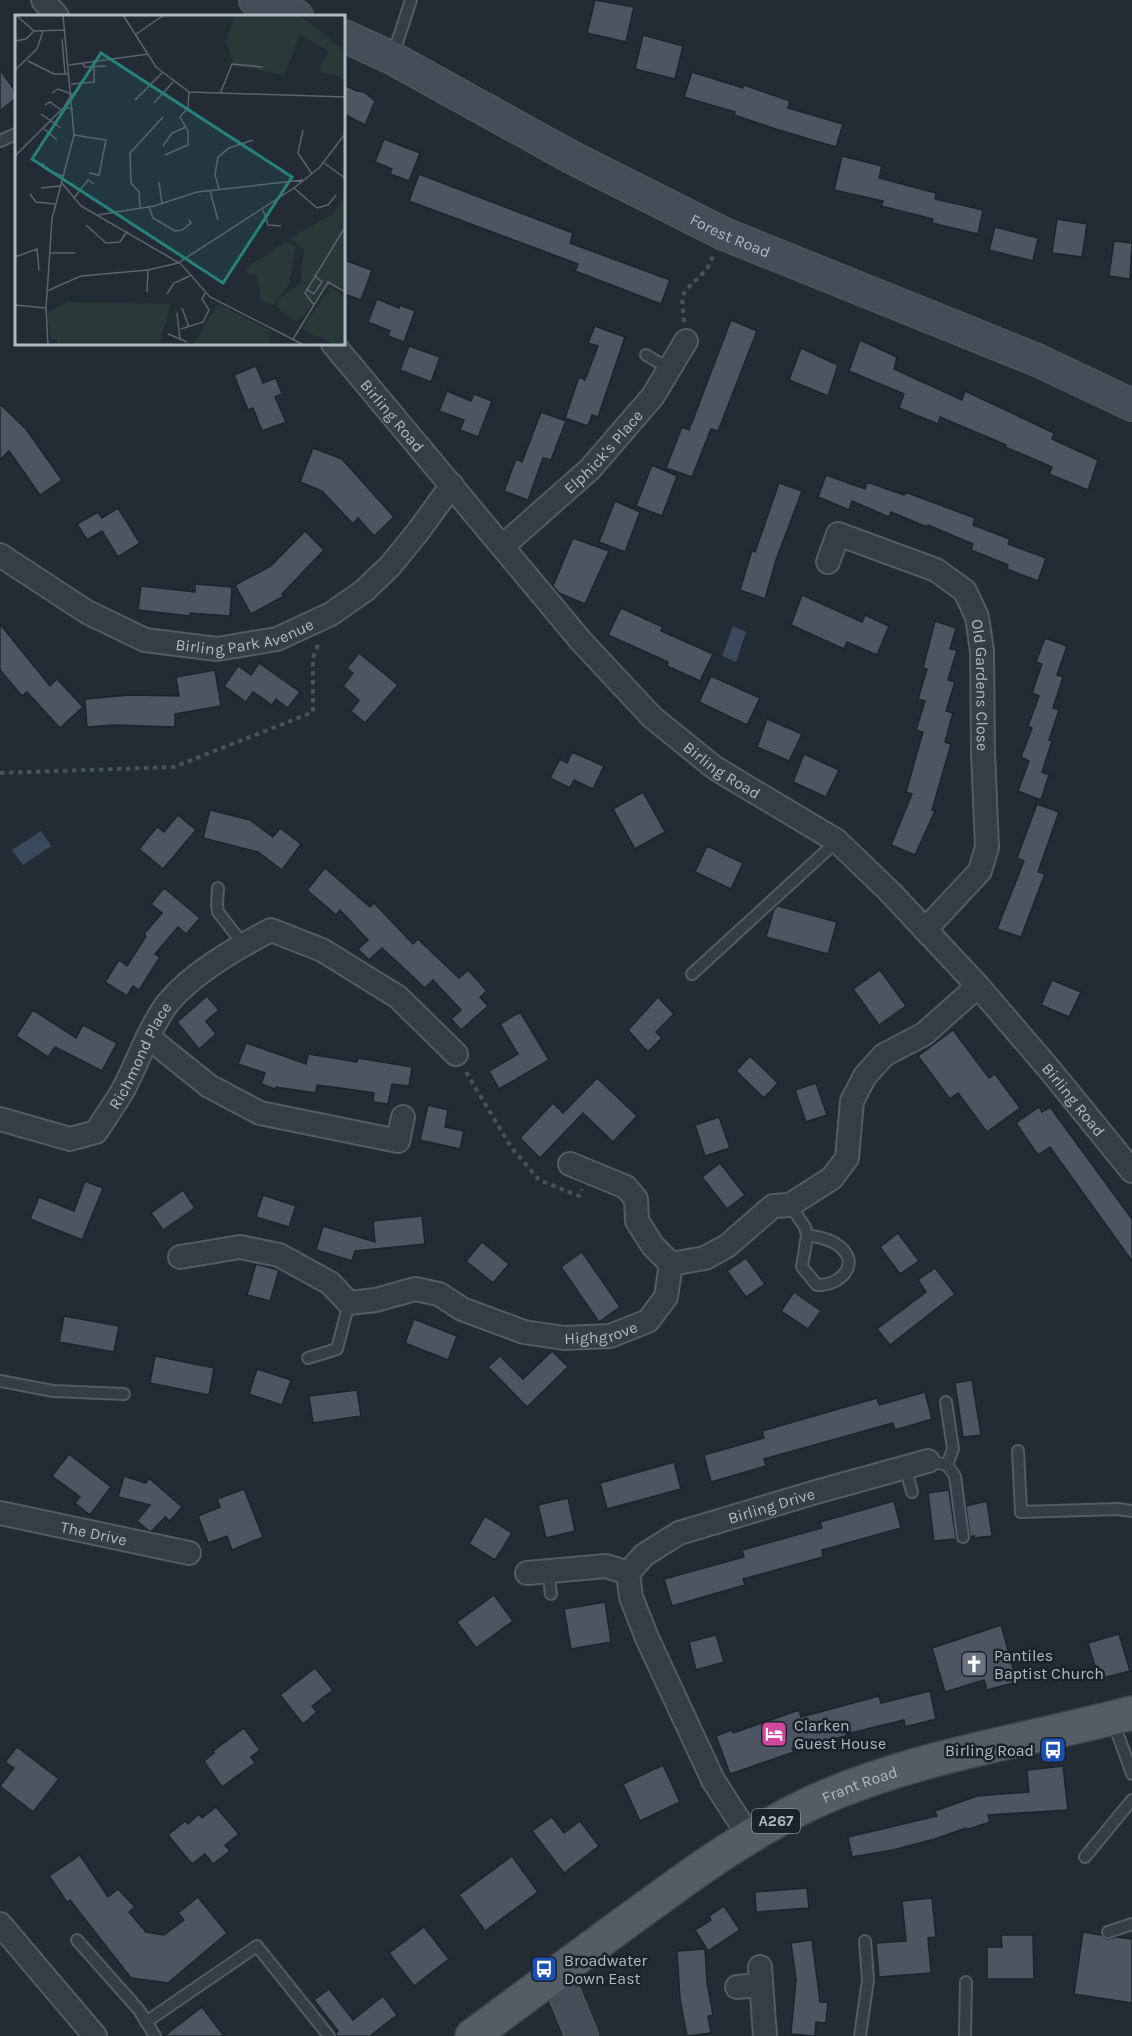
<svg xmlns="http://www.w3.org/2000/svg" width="1132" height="2036" viewBox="0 0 1132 2036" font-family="Karla,sans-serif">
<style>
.water{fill:#3a495c}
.building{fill:#4c5561;stroke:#1e242d;stroke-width:1.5}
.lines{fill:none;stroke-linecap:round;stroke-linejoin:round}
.lane-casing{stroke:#545b64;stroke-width:14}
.street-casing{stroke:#545b64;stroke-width:26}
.secondary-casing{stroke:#545b64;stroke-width:34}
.primary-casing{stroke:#40464f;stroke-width:36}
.path{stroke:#455456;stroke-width:4;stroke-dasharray:4.5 4.5;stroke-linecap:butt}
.lane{stroke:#363d46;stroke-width:10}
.street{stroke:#363d46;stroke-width:22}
.secondary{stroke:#454d58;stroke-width:32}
.primary{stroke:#545c66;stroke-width:33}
.labels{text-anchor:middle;stroke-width:5;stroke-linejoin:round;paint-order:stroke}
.shield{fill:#1c222a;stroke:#848b94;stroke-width:1.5}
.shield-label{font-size:15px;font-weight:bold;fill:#b1b8c2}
.street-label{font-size:16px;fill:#b1b8c2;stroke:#1c222a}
.poi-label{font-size:16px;fill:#b1b8c2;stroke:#1c222a;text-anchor:start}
.inset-road{fill:none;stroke:#5c636d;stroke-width:1.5}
.view{fill:#27807b;fill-opacity:0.15;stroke:#27807b;stroke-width:3}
.inset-edge{fill:none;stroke:#b1b8c2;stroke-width:3}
</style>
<rect width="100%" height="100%" fill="#232b35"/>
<g class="water">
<polygon points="733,626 746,632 736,662 722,656"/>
<polygon points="41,831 51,846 23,865 12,850"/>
</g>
<g class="building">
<polygon points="595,0 634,7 626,42 587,33"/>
<polygon points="643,35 683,46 675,79 635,69"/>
<polygon points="0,70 16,92 16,98 0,111"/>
<polygon points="692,72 743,88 744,85 790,101 788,108 843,124 836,147 776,129 734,115 735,112 684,97"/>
<polygon points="344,85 357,91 364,92 375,101 365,125 344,114"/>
<polygon points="384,139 420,153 409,181 390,174 392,169 375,162"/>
<polygon points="842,156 882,166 879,178 936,193 935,199 983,210 978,234 932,223 933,219 881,206 883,201 834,190"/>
<polygon points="419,174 573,233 570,243 670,280 661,304 575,271 578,264 409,201"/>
<polygon points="1057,219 1087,224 1082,257 1052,253"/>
<polygon points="995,227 1038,238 1033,261 989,250"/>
<polygon points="1114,241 1132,243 1130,279 1109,276"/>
<polygon points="344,260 372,270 361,300 344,294"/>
<polygon points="377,299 399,308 400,305 415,311 404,342 388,336 390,331 368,322"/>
<polygon points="731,320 757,331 718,431 711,429 692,477 666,468 682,427 689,430"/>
<polygon points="595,326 625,337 598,417 592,415 588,426 565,418 579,377 585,380 598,346 588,343"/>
<polygon points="860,340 897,357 894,369 962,400 965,391 1054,433 1052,439 1098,460 1088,490 1049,474 1052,467 1005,447 1006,445 940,417 938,424 899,408 904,394 849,371"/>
<polygon points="409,346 440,357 431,382 400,370"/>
<polygon points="801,348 838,365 828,396 789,380"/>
<polygon points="256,366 263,383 276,378 282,394 275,397 286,422 262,431 253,408 248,410 234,375"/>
<polygon points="447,391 471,401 474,394 492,401 478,437 460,430 464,420 439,411"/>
<polygon points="0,404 26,429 62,480 40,495 9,451 0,460"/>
<polygon points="541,412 566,421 551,460 543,458 528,500 504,491 516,459 522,462"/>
<polygon points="313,448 342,459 394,517 374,536 358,518 353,524 322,491 300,482"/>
<polygon points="652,465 677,476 662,516 636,506"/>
<polygon points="826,475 865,489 867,482 904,495 905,492 975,518 973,525 1010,539 1008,544 1046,558 1038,581 1007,569 1008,565 971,550 973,544 928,525 927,527 891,512 889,517 852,501 849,510 818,497"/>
<polygon points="779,483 802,491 776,560 765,599 740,590 752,550 755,552"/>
<polygon points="615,501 640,512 625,552 599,542"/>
<polygon points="118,508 140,543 118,557 102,531 87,540 77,524 98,512 102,518"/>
<polygon points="305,531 324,550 282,594 284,596 251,614 235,585 271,566"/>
<polygon points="573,538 609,551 585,604 559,593 553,586"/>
<polygon points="195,584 232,587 230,616 190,613 190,616 138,610 141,586 195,592"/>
<polygon points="802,595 862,622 865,615 889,626 877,655 847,642 844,649 791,625"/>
<polygon points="621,608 663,627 661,631 713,654 700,681 667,666 668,662 608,635"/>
<polygon points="935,621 956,628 950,649 957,650 948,680 955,682 946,711 953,713 945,742 951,744 932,810 935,811 915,855 891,845 912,794 906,792 923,732 916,730 925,701 918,699 927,669 923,668"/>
<polygon points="0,624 50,686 57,679 83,707 60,728 27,692 22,696 0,670"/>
<polygon points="1045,638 1067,646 1057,675 1063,677 1053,708 1059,710 1049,740 1052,741 1042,772 1049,775 1041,800 1018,791 1029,761 1021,757 1032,728 1028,726 1039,696 1032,693 1042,664 1036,662"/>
<polygon points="359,653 398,685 365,723 351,711 359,700 343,686 353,673 347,668"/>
<polygon points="259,663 300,692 288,708 276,699 272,705 253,692 246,702 224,686 238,666 251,675"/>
<polygon points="215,670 221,706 175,714 175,727 114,725 87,727 85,699 130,695 179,696 176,677"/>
<polygon points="711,676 760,698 747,725 699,702"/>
<polygon points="767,719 802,734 789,761 757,747"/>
<polygon points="572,752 604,766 593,789 574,780 570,788 550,778 560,759 567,763"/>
<polygon points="804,754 839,770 826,797 793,782"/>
<polygon points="643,792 665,832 635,849 613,809"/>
<polygon points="1037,804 1059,812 1038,872 1045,874 1021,937 997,929 1024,861 1017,858"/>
<polygon points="210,810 250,820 273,837 280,828 301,844 282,870 258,852 203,838"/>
<polygon points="178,815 196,830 163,869 139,849 157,827 164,832"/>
<polygon points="707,846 743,863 731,889 695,872"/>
<polygon points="325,868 370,907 374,903 413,944 418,939 459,978 468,970 487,991 480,997 488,1006 461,1030 451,1019 461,1010 433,980 425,988 382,948 369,960 358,949 368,940 340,910 336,915 307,890"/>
<polygon points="164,888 200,918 186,934 178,927 155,954 160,957 139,990 133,986 127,996 105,982 119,960 127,966 146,936 144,934 162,913 151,904"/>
<polygon points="778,906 837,922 828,954 766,937 774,909"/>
<polygon points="880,970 906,1006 879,1025 853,989"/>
<polygon points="1052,980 1081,992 1069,1017 1041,1005"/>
<polygon points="207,996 219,1010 206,1021 216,1034 199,1049 177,1022"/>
<polygon points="658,997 674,1014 656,1032 662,1038 648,1052 628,1030"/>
<polygon points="33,1010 76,1038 83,1025 117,1043 102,1071 55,1047 48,1057 16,1036"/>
<polygon points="520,1012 549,1060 499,1089 489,1071 518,1054 500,1024"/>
<polygon points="953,1030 989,1078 995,1074 1020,1108 987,1132 958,1093 950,1099 918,1056"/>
<polygon points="246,1043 306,1064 308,1054 357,1062 358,1058 412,1067 409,1086 392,1084 388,1104 373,1102 374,1093 340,1088 317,1085 316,1093 276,1087 275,1089 261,1084 265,1073 238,1064"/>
<polygon points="750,1056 778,1083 764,1098 736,1071"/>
<polygon points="597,1078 637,1116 613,1142 583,1113 540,1158 520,1138 553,1103 563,1113"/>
<polygon points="816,1083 827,1115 806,1122 795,1090"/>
<polygon points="428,1105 448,1110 445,1127 464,1131 460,1149 420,1140"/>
<polygon points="1039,1107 1042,1112 1050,1107 1132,1219 1132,1261 1050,1147 1038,1155 1016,1123"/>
<polygon points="719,1117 730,1148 705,1156 695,1125"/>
<polygon points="720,1163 745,1195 727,1209 702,1177"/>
<polygon points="85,1181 103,1188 82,1240 30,1219 39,1197 74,1211"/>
<polygon points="183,1190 195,1208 163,1230 151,1213"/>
<polygon points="263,1195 296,1206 289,1227 256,1217"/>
<polygon points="422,1216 425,1244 355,1251 352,1261 316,1250 323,1226 375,1242 373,1221"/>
<polygon points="898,1233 919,1261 900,1274 880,1247"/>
<polygon points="482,1242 509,1264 493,1283 466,1261"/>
<polygon points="582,1252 620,1307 599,1322 561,1267"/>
<polygon points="746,1258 765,1284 746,1297 727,1271"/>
<polygon points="256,1264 279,1270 270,1301 247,1295"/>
<polygon points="935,1268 955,1294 890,1345 877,1329 926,1292 918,1280"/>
<polygon points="794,1292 821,1311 808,1329 781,1311"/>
<polygon points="64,1316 119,1326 114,1352 59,1342"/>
<polygon points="414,1319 457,1336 448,1360 405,1343"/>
<polygon points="552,1351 568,1367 527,1407 488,1367 500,1356 523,1379"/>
<polygon points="155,1356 214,1368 209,1395 150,1383"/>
<polygon points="257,1369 291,1380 282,1405 249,1394"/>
<polygon points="972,1380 981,1435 963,1437 955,1383"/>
<polygon points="357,1390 361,1416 313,1423 309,1396"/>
<polygon points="925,1392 932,1419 895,1430 893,1423 825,1442 764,1459 766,1466 711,1482 704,1455 764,1438 762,1431 849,1406 877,1398 879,1405"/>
<polygon points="69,1454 111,1487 90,1515 75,1503 80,1497 52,1476"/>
<polygon points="674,1462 681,1489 607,1509 600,1483"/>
<polygon points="124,1476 146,1483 149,1478 182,1507 170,1521 165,1517 152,1531 149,1531 137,1521 150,1505 118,1497"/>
<polygon points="244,1489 263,1537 232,1550 227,1536 208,1543 198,1516 220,1507 217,1499"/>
<polygon points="949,1490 956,1539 934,1541 928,1493"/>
<polygon points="568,1498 575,1531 546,1538 538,1505"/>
<polygon points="894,1501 901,1528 822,1550 823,1557 743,1579 745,1585 672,1606 664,1579 744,1557 742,1550 822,1528 820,1522"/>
<polygon points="987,1501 992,1536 974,1538 974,1536 970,1537 966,1506"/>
<polygon points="485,1516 512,1533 495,1560 469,1544"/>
<polygon points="494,1595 513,1621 476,1648 457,1622"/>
<polygon points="605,1602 611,1642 571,1649 564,1609"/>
<polygon points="1001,1625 1017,1682 987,1690 984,1680 945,1692 932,1648"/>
<polygon points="1119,1634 1130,1671 1099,1679 1088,1643"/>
<polygon points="716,1635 724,1662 696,1670 689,1642"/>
<polygon points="315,1668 333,1690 312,1706 317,1712 303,1724 280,1695"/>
<polygon points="930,1691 936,1719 905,1727 904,1720 846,1734 846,1736 792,1748 794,1752 730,1774 716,1736 732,1730 733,1733 799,1710 801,1717 879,1696 881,1703"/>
<polygon points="244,1728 260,1750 251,1757 255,1763 222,1787 204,1761 214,1753 213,1751"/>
<polygon points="17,1747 59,1779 33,1812 0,1786 14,1768 5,1762"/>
<polygon points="663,1765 680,1802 640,1821 623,1784"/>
<polygon points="1063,1766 1068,1810 988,1815 990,1822 966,1830 966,1828 935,1839 893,1850 852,1857 848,1837 937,1816 935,1811 977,1796 1029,1792 1027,1770"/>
<polygon points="216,1807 239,1834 225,1845 230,1851 213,1864 205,1854 192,1864 168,1835 185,1821 188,1824 199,1814 202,1818"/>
<polygon points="552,1817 564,1833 580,1821 599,1846 564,1873 532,1831"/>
<polygon points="80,1855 108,1897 118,1889 135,1907 129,1912 146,1932 164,1935 184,1920 178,1913 198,1897 227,1933 168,1983 131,1978 70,1900 67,1902 49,1876"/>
<polygon points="512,1856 538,1892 485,1931 459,1895"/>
<polygon points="807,1888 809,1908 756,1912 755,1892"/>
<polygon points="932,1898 936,1937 928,1938 931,1973 879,1977 876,1943 906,1941 902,1901"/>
<polygon points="724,1906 740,1930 708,1951 695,1930 711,1920 709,1916"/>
<polygon points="424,1927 449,1959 414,1986 389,1953"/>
<polygon points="1083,1932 1101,1935 1107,1939 1117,1937 1132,1939 1132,2003 1074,1994"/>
<polygon points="1001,1935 1033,1935 1034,1979 987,1979 987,1947 1002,1947"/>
<polygon points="812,1940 820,2002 828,2002 826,2023 816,2022 815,2036 791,2034 796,1979 791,1943"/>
<polygon points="705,1949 707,1983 713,2015 708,2016 711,2033 687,2036 680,1999 677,1951"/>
<polygon points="329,1989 353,2020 383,1996 397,2015 370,2036 336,2036 336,2033 338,2031 314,2000"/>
<polygon points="202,2007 224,2036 164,2036"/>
</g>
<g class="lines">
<defs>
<g id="lane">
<polyline points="393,55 411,0"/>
<polyline points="0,141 16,134"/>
<polyline points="646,355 670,369"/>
<polyline points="218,888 217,905 218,912 243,944"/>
<polyline points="692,974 837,841"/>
<path d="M790 1205 805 1227 807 1235 802 1267 817 1285C840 1286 862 1264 839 1246 831 1239 818 1237 807 1235"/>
<polyline points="308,1358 337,1349 349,1303"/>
<polyline points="0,1381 53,1391 124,1394"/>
<polyline points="946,1402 953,1449 947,1465"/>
<polyline points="1018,1451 1021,1512 1118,1509 1132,1511"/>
<polyline points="928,1461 947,1465 955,1476 963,1537"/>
<polyline points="905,1467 912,1492"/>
<polyline points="548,1571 551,1594"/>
<polyline points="1113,1721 1132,1774"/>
<polyline points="1085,1857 1132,1800"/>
<polyline points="1108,1932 1132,1924"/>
<polyline points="77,1940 139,2010 155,2036"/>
<polyline points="146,2022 257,1946 329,2036"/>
<polyline points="860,2036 868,1980 865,1941"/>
<polyline points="965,2036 966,1982"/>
</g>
<g id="street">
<polyline points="43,0 57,16"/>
<path id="s1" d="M333 344 581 641 652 717 715 768 837 841 890 892 978 986 1050 1070 1132 1171"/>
<path id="s2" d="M503 546 590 469 653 396 686 341"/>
<path id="s3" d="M0 555 87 612 145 640 217 649 277 639 331 614 365 590 390 566 417 533 452 485"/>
<path id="s4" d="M828 562 838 534 936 570 965 591 977 617 982 651 983 752 987 847 980 871 925 930"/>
<polyline points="148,1037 209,1086 260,1113 398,1141 403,1117"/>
<path id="s5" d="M0 1119 70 1139 96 1132C105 1118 115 1104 123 1090 138 1062 148 1030 167 1004 192 973 236 948 271 930L322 950 398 997 456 1054"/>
<polyline points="570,1164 626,1187 636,1199 637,1221 653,1246 671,1264"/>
<path id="s6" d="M180 1257 240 1247 279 1255 330 1283 349 1303 376 1300 415 1289 439 1294 462 1309 524 1332 564 1338 610 1336 648 1321 666 1297 671 1264 705 1258 727 1246 773 1206 790 1205 832 1178 847 1158 852 1101 865 1076 884 1055 924 1034 978 986"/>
<path id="s7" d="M0 1513 189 1553"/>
<polyline points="527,1573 606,1566 628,1573"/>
<path id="s8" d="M749 1836 713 1780 647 1638 631 1597 628 1573 644 1555 679 1533 816 1492 928 1461"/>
<polyline points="0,1924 95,2036"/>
<polyline points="760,1967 765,2036"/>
<polyline points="737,1987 761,1985"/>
</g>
<g id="secondary">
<polyline points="255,0 297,16"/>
<path id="s9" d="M344 36 392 58 571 157 724 234 1037 360 1132 405"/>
<polyline points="556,1973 582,2036"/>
</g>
<g id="primary">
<path id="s10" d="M472 2036C532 1992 591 1947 651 1904 700 1868 750 1833 805 1806 907 1757 1023 1742 1132 1713"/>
</g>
</defs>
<use href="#lane" class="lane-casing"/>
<use href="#street" class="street-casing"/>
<use href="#secondary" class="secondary-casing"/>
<use href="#primary" class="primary-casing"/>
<g class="path">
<polyline points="684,322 682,298 685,291 707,269 713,256"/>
<polyline points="0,773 174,767 313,712 313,658 319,642"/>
<polyline points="466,1072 511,1147 539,1180 579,1196 582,1189"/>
</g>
<use href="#lane" class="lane"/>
<use href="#street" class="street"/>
<use href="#secondary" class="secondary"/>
<use href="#primary" class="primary"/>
</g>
<defs>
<symbol id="church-square" viewBox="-11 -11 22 22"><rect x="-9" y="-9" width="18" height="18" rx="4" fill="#6b7280" stroke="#1c222a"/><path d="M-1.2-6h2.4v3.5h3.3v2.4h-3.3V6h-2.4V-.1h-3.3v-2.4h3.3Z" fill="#fff"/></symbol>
<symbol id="hotel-square" viewBox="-11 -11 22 22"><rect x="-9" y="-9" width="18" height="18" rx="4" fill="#d1479c" stroke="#1c222a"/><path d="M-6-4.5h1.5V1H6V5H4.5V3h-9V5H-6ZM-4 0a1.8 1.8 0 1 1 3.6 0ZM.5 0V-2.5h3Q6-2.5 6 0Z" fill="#fff"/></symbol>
<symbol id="bus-square" viewBox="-11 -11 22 22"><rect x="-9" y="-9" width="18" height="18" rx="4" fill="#1a4fb4" stroke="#1c222a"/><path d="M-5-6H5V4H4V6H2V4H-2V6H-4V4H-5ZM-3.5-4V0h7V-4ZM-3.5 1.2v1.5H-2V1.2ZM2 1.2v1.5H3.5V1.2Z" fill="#fff"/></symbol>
</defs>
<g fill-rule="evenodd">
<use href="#church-square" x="959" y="1649" width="30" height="30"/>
<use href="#hotel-square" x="759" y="1719" width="30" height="30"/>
<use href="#bus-square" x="1038" y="1735" width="30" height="30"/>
<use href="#bus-square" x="529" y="1954" width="30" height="30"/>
</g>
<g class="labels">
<rect class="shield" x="752" y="1809" width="48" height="24" rx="4.5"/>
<g class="shield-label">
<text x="776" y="1826">A267</text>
</g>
<g class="street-label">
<text dy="6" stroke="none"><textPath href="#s9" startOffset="435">Forest Road</textPath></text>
<text dy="6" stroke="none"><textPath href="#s1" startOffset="93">Birling Road</textPath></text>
<text dy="6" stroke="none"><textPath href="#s2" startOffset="138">Elphick's Place</textPath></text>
<text dy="6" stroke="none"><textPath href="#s3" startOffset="270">Birling Park Avenue</textPath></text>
<text dy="6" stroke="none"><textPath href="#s4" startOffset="267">Old Gardens Close</textPath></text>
<text dy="6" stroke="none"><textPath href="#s1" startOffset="579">Birling Road</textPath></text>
<text dy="6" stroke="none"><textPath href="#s5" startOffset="188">Richmond Place</textPath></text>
<text dy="6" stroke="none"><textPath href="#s1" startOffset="1065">Birling Road</textPath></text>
<text dy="6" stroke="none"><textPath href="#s6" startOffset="450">Highgrove</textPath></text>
<text dy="6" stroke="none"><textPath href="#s8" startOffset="453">Birling Drive</textPath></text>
<text dy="6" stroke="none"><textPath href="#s7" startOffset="96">The Drive</textPath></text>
<text dy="6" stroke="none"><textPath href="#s10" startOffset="464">Frant Road</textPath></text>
</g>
<g class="poi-label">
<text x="994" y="1661">Pantiles<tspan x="994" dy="18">Baptist Church</tspan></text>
<text x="794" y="1731">Clarken<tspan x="794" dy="18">Guest House</tspan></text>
<text x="1034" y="1756" text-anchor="end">Birling Road</text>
<text x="564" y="1966">Broadwater<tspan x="564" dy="18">Down East</tspan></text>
</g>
</g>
<g transform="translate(15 15)">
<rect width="330" height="330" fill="#232b35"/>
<path d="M220 0H285L330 37V63L304 56 314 36 285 20 269 60 219 51 211 26ZM330 180V278L315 269 282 307 261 292 265 283 285 269 289 234 275 223 319 198ZM270 227 281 231 274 269 258 290 246 286 242 261 232 258 231 253ZM315 272 330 282V330H320L287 314ZM53 287 156 289 145 327 151 330H43L41 324 36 325 32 298ZM203 289 256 316 252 330H178Z" fill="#283938"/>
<path class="inset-road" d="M1 0 19 16 49 15M108 0 141 52 174 77 330 82M120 20 149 0M47 24 50 59M0 26 11 24 19 16M13 46 39 59H54M67 48 70 52 91 51M54 50 133 39M0 55 22 34 28 16M56 69 79 67V52M37 78 43 74 57 79 49 92M205 79 217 49 248 52M120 85 147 58M139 88 158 67M30 90 35 87 46 95M26 99 46 113M28 113 42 125M288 115 283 138 297 159M59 120 91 125 84 160 74 158M148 131 157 118 171 112M150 140 173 130V116L165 102 173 93 174 77M0 141 49 92 58 94M28 148 30 154 48 161M309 148 330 163M46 167 66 191 166 249 195 282 289 330M144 167 147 189M26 173 45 171M279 173 302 193 313 190 321 180M204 174 200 160 203 142 214 133 238 125M195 176 203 205M15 179 21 187 40 189M59 183 73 165 79 169M134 192 138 203 160 216 167 215 176 208 174 205M125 193 124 177 116 168 115 138 148 102M248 195 253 210 266 211M83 200 139 191 182 177 289 165M71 210 91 228 105 227 112 216M34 238H60M0 242 22 234 24 255M291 274 299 279 307 267 299 260M32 276 66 261 133 255 163 248 279 173 304 153 330 119M132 277 133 255M152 279 159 268 175 261M0 290 31 293M299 290 313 267 330 277M167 293 174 312M162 298 165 324M166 314 188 307 194 295 187 284 190 278M153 319 172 327M278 324 299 290 290 278 330 212M33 330 31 293 37 204 59 120 48 0"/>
<path class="view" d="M86 38 277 162 208 268 17 144Z"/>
<rect width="330" height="330" class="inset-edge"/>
</g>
</svg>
